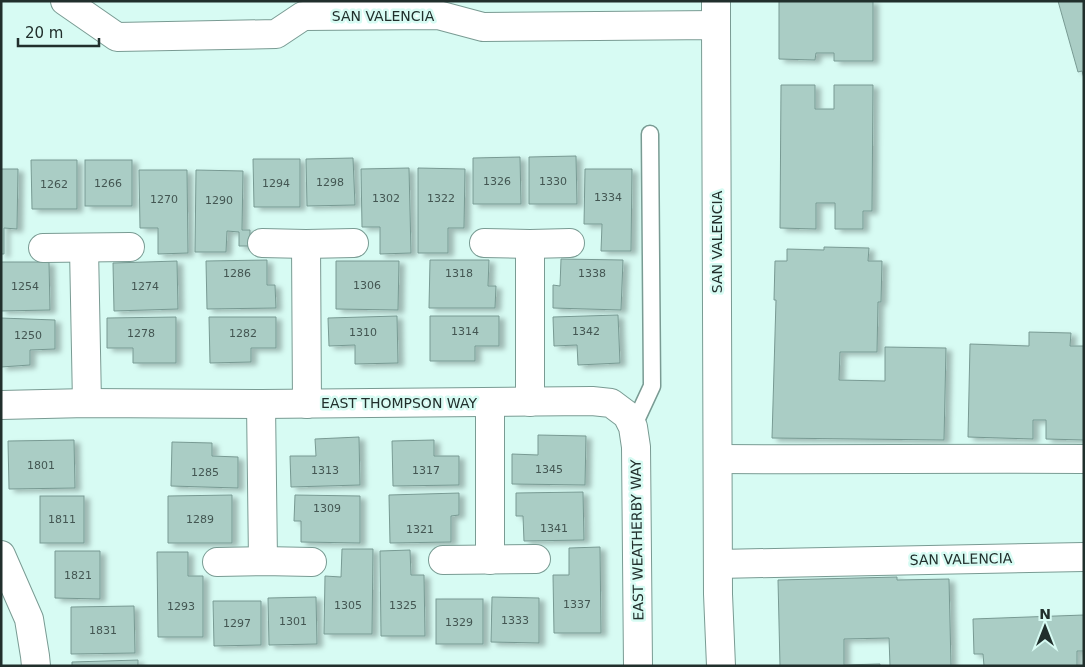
<svg xmlns="http://www.w3.org/2000/svg" width="1085" height="667" viewBox="0 0 1085 667" font-family="'DejaVu Sans',sans-serif">
<style>
.building{fill:#aacdc5;stroke:#789a93;filter:url(#shadow)}
.lines{fill:none;stroke-linecap:round;stroke-linejoin:round}
.lane-casing{stroke:#799b93;stroke-width:19}
.street-casing{stroke:#799b93;stroke-width:30}
.lane{stroke:#fff;stroke-width:16}
.street{stroke:#fff;stroke-width:28}
.labels{text-anchor:middle;stroke-width:5;stroke-linejoin:round;paint-order:stroke}
.number-label{font-size:11px;fill:#435652}
.street-label{font-size:14px;fill:#212f2c;stroke:#d7fbf3}
</style>
<defs>
<filter id="shadow"><feDropShadow dx="5.5" dy="3" stdDeviation="2.5" flood-color="#0004"/></filter>
</defs>
<rect width="100%" height="100%" fill="#d7fbf3"/>
<g class="building">
<polygon points="779,1 873,1 873,61 834,61 834,53 816,53 815,60 779,59"/>
<polygon points="1058,1 1084,1 1084,78 1082,71 1078,72"/>
<polygon points="781,85 815,85 815,109 834,109 834,85 873,85 872,211 863,211 863,229 835,229 835,203 816,203 816,229 780,228"/>
<polygon points="576,156 577,204 529,204 529,157"/>
<polygon points="520,157 521,204 473,204 473,158"/>
<polygon points="353,158 355,205 307,206 306,159"/>
<polygon points="253,159 300,159 300,207 254,207"/>
<polygon points="31,160 77,160 77,209 32,209"/>
<rect x="85" y="160" width="47" height="46"/>
<polygon points="409,168 411,253 380,254 380,227 362,227 361,169"/>
<polygon points="418,168 465,169 464,228 448,228 448,253 418,253"/>
<polygon points="1,169 18,169 17,229 4,228 4,254 1,254"/>
<polygon points="585,169 632,169 631,251 601,251 602,224 584,224"/>
<polygon points="139,170 187,170 188,253 158,254 158,228 140,228"/>
<polygon points="196,170 243,171 242,230 250,230 250,246 239,246 239,232 227,231 226,252 195,252"/>
<polygon points="824,247 869,248 868,261 882,261 881,302 878,302 877,352 840,352 839,380 885,381 885,347 946,348 944,440 772,438 776,300 774,300 775,261 787,261 787,249 824,250"/>
<polygon points="561,259 623,260 621,310 553,308 553,285 560,286"/>
<polygon points="267,260 267,285 275,285 276,308 207,309 206,261"/>
<polygon points="430,260 489,260 488,286 496,286 495,308 429,308"/>
<polygon points="177,261 178,309 114,311 113,263"/>
<polygon points="336,261 399,261 398,310 336,309"/>
<polygon points="1,262 49,262 50,310 1,311"/>
<polygon points="618,315 620,363 578,365 577,345 554,346 553,317"/>
<polygon points="397,316 398,363 355,364 355,345 329,346 328,318"/>
<polygon points="430,316 499,316 499,346 475,346 475,361 430,361"/>
<polygon points="176,317 176,363 133,363 133,348 107,348 107,318"/>
<polygon points="209,317 276,317 276,348 251,348 251,362 210,363"/>
<polygon points="1,318 55,320 55,349 30,350 30,365 1,367"/>
<polygon points="1029,332 1071,333 1070,346 1084,346 1084,440 1046,439 1046,420 1033,420 1033,439 968,437 970,344 1029,346"/>
<polygon points="538,435 586,436 585,485 512,484 512,454 538,455"/>
<polygon points="359,437 360,485 291,487 290,456 316,456 315,439"/>
<polygon points="74,440 75,488 9,489 8,441"/>
<polygon points="434,440 434,456 459,456 459,485 393,486 392,441"/>
<polygon points="172,442 212,443 212,456 238,457 238,488 171,486"/>
<polygon points="583,492 584,540 524,541 523,516 516,516 516,493"/>
<polygon points="459,493 459,515 451,516 451,542 390,543 389,495"/>
<polygon points="232,495 232,543 168,543 168,496"/>
<polygon points="295,495 360,496 360,543 301,542 301,521 294,521"/>
<rect x="40" y="496" width="44" height="47"/>
<polygon points="600,547 601,633 554,633 553,575 569,575 569,548"/>
<polygon points="342,549 373,549 372,634 324,634 325,576 341,577"/>
<polygon points="410,550 411,575 424,575 425,636 381,636 380,551"/>
<polygon points="55,551 100,551 100,599 55,598"/>
<polygon points="157,552 188,552 188,576 203,576 203,637 158,637"/>
<polygon points="897,577 897,580 949,579 951,666 890,666 889,638 844,639 844,665 880,664 880,666 780,666 778,580"/>
<polygon points="316,597 317,644 269,645 268,598"/>
<polygon points="492,597 539,598 539,643 491,642"/>
<rect x="436" y="599" width="47" height="45"/>
<polygon points="213,601 261,601 261,645 214,646"/>
<polygon points="134,606 135,653 71,654 71,607"/>
<polygon points="1084,615 1084,651 1077,651 1077,666 984,666 983,654 974,654 973,619"/>
<polygon points="138,660 138,666 72,666 72,662"/>
</g>
<g class="lines">
<defs>
<polyline id="lane" points="633,427 652,386 650,134"/>
<g id="street">
<polyline points="65,1 117,37 276,34 303,16 438,15 483,27 716,25 718,594 721,666"/>
<polyline points="716,1 716,25"/>
<polyline points="262,243 306,244 354,243"/>
<polyline points="484,243 530,244 570,243"/>
<polyline points="306,244 307,404"/>
<polyline points="530,244 530,402"/>
<polyline points="43,248 130,247"/>
<polyline points="84,248 87,403"/>
<polyline points="490,402 490,560"/>
<polyline points="261,404 263,561"/>
<polyline points="1,405 87,403 261,404 592,401 611,403 627,415 633,427 636,447 638,666"/>
<path d="M718 459C840 460 962 458 1084 459"/>
<polyline points="1,555 29,619 35,656 36,666"/>
<polyline points="443,560 536,559"/>
<polyline points="217,562 263,561 312,562"/>
<polyline points="718,564 1084,557"/>
</g>
</defs>
<use href="#lane" class="lane-casing"/>
<use href="#street" class="street-casing"/>
<use href="#lane" class="lane"/>
<use href="#street" class="street"/>
</g>
<g class="labels">
<g class="number-label">
<text x="497" y="185">1326</text>
<text x="553" y="185">1330</text>
<text x="330" y="186">1298</text>
<text x="108" y="187">1266</text>
<text x="276" y="187">1294</text>
<text x="54" y="188">1262</text>
<text x="608" y="201">1334</text>
<text x="386" y="202">1302</text>
<text x="441" y="202">1322</text>
<text x="164" y="203">1270</text>
<text x="219" y="204">1290</text>
<text x="237" y="277">1286</text>
<text x="459" y="277">1318</text>
<text x="592" y="277">1338</text>
<text x="367" y="289">1306</text>
<text x="25" y="290">1254</text>
<text x="145" y="290">1274</text>
<text x="465" y="335">1314</text>
<text x="586" y="335">1342</text>
<text x="363" y="336">1310</text>
<text x="141" y="337">1278</text>
<text x="243" y="337">1282</text>
<text x="28" y="339">1250</text>
<text x="41" y="469">1801</text>
<text x="549" y="473">1345</text>
<text x="325" y="474">1313</text>
<text x="426" y="474">1317</text>
<text x="205" y="476">1285</text>
<text x="327" y="512">1309</text>
<text x="62" y="523">1811</text>
<text x="200" y="523">1289</text>
<text x="554" y="532">1341</text>
<text x="420" y="533">1321</text>
<text x="78" y="579">1821</text>
<text x="577" y="608">1337</text>
<text x="348" y="609">1305</text>
<text x="403" y="609">1325</text>
<text x="181" y="610">1293</text>
<text x="515" y="624">1333</text>
<text x="293" y="625">1301</text>
<text x="459" y="626">1329</text>
<text x="237" y="627">1297</text>
<text x="103" y="634">1831</text>
</g>
<g class="street-label">
<text x="383" y="21">SAN VALENCIA</text>
<text transform="translate(717 242) rotate(-90)" y="5">SAN VALENCIA</text>
<text x="399" y="408">EAST THOMPSON WAY</text>
<text transform="translate(637 540) rotate(-91)" y="5">EAST WEATHERBY WAY</text>
<text transform="translate(961 559) rotate(-1)" y="5">SAN VALENCIA</text>
</g>
</g>
<rect width="1085" height="667" fill="none" stroke="#212f2c" stroke-width="5"/>
<g transform="translate(1045 627)" stroke="#d7fbf3" stroke-width="4" paint-order="stroke">
<path d="M0-4L9 19L0 12L-9 19Z" fill="#212f2c"/>
<text y="-8" font-size="14" font-weight="bold" text-anchor="middle" fill="#212f2c">N</text>
</g>
<path d="M18 38v8h81v-8" fill="none" stroke="#212f2c" stroke-width="2.5"/>
<text x="25" y="38" font-size="15" fill="#212f2c" stroke="#d7fbf3" stroke-width="4" paint-order="stroke">20 m</text>
</svg>
